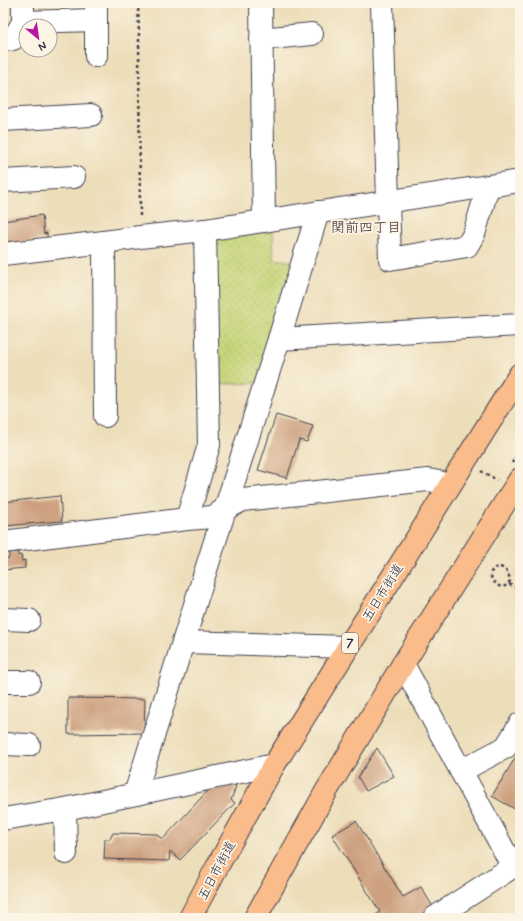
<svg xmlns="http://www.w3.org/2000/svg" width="523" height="921" viewBox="0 0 523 921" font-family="Mynerve,'Klee One',sans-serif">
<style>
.park{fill:url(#park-dots);stroke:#737a58}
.building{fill:#cda07f}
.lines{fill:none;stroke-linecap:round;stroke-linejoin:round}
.minor-casing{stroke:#403e4e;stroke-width:24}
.major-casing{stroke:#403e4e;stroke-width:24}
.path{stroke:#403e4e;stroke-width:2.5;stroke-dasharray:3 3;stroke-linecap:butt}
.minor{stroke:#fff;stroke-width:22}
.major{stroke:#f9bc8a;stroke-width:22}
.labels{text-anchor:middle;stroke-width:3.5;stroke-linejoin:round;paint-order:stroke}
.shield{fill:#fcf5e5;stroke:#63616e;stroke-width:1}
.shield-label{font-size:12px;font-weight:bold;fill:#22223b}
.street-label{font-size:13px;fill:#22223b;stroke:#fcf5e5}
.neighbourhood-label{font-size:14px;font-weight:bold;fill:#5e4e53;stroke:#fcf5e5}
</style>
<defs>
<pattern id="park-dots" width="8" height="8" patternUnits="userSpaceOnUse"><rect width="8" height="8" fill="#c4d375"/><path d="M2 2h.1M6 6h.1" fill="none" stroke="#a8b566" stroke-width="1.8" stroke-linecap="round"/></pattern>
</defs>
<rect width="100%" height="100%" fill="#fcf5e5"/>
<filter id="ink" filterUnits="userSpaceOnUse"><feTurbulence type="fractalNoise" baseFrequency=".025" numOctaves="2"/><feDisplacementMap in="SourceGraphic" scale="8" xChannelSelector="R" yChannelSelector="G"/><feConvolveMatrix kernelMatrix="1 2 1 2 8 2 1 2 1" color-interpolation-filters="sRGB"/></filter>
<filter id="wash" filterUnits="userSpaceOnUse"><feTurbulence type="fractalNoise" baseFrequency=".012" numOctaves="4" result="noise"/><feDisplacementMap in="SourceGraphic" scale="16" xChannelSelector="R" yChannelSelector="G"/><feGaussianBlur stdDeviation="0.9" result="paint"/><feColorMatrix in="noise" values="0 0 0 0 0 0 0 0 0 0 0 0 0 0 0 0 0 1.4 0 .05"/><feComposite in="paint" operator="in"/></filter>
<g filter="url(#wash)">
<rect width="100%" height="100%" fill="#eddeba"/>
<polygon class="park" points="273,231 274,259 294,262 257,383 215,384 212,239"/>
<g id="blocks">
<g class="building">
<polygon points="42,215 44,234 47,233 47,238 3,245 3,221"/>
<polygon points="276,415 313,426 307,442 299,440 287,478 258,470"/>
<polygon points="60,496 62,521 4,526 3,502"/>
<polygon points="18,552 18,556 21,555 22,561 25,560 25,568 3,570 3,559 9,558 9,553"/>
<polygon points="68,698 145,699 144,733 68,734"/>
<polygon points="377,748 394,776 366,791 358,777"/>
<polygon points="520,750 520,812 492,796"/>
<polygon points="230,781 236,786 231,800 235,803 180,860 170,851 169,861 104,859 105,839 110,839 113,833 157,834 160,838 164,838 212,786 217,789"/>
<polygon points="356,821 403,897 421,887 433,907 416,918 371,918 380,912 332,835"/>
</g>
</g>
</g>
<g filter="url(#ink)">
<use href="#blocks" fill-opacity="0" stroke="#403e4e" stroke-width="1"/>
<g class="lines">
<defs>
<g id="minor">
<polyline points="23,3 23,22 96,20"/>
<polyline points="96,3 96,56"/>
<polyline points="261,3 264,221"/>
<polyline points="382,3 388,201 390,259 467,246 474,234 488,187"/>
<polyline points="261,39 312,34"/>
<polyline points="3,40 13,39 23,22"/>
<polyline points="3,120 91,115"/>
<polyline points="3,181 74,177"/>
<polyline points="104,242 105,416"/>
<polyline points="3,254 104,242 140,237 205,230 520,181"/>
<polyline points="279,339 520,325"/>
<polyline points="187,519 209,445 205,230"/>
<polyline points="3,542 187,519 213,517 225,509 243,500 428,480 439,482 448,488"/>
<polyline points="3,619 29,620"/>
<polyline points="183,642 348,647"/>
<polyline points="403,664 513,867"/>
<polyline points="3,682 29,682"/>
<polyline points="3,744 29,745"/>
<polyline points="461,771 506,747 520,724"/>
<polyline points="135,794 279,339 318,212"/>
<polyline points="65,809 66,853"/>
<polyline points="3,819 65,809 274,765"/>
<polyline points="434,918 520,862"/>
</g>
<g id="major">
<polyline points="190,918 217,867 274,765 520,374"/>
<polyline points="255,918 327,790 403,664 520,479"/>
</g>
</defs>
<use href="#minor" class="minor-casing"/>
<use href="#major" class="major-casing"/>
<g class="path">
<polyline points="138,3 139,36 140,218"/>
<polyline points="512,463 520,449"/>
<polyline points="481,471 497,480"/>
<path d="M500 567C507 569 509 574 510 581 503 592 495 585 491 577V572L495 568Z"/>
<polyline points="509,584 520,590"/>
</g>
<use href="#minor" class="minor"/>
<use href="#major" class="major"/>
</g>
</g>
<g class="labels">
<rect class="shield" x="342" y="633" width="16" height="20" rx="3"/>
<g class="shield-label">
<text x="350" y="647">7</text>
</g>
<g class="street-label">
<text transform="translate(382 592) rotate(-58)" y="5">五日市街道</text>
<text transform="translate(216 870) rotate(-62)" y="5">五日市街道</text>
</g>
<g class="neighbourhood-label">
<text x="366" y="232">関前四丁目</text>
</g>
</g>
<rect width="523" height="921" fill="none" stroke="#fcf5e5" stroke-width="16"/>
<g transform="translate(38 38) rotate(151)"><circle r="19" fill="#fcf5e5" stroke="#a5a1a1"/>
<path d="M0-3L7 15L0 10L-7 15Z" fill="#b5179e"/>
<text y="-6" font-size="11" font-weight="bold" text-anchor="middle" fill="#22223b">N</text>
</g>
</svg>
